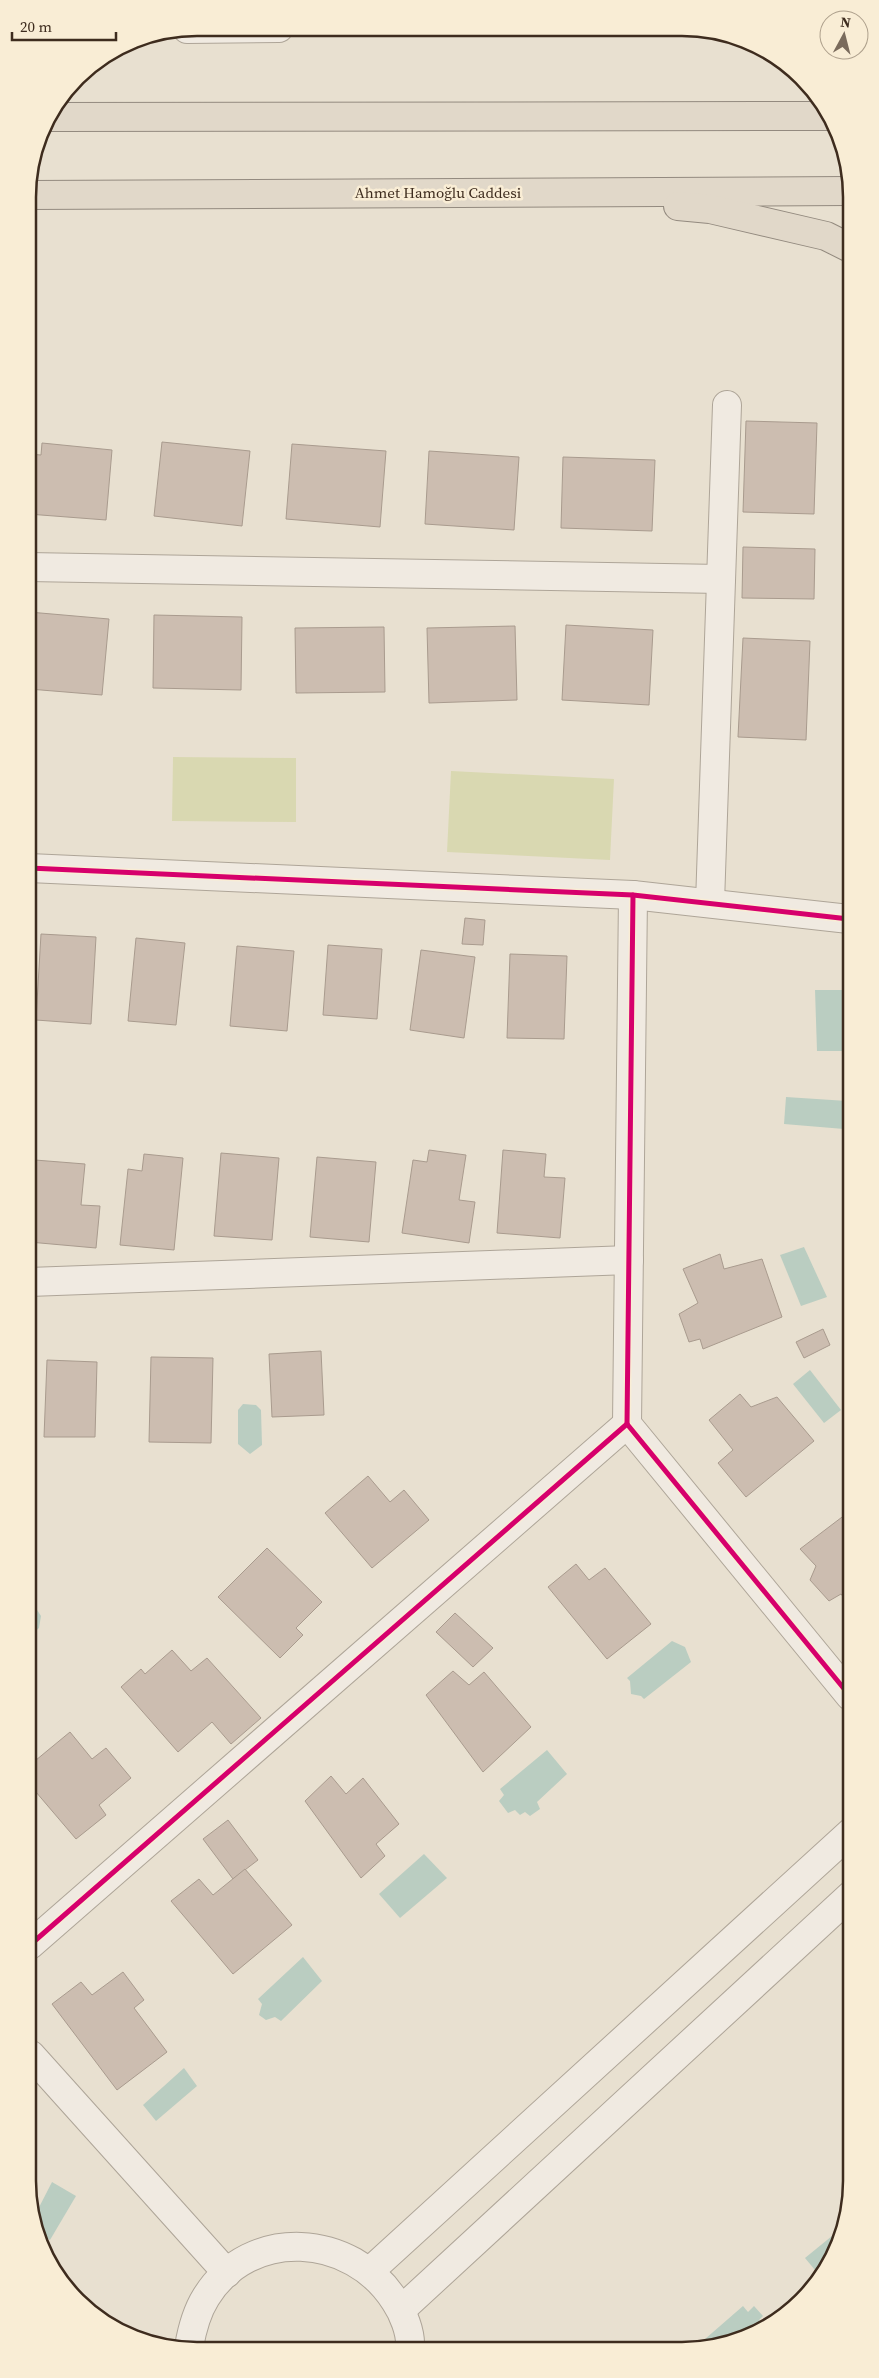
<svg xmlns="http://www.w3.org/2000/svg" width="879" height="2378" viewBox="0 0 879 2378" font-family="'Source Serif 4',serif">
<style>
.green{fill:#d9d8b1}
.water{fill:#bacdc1}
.building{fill:#ccbdb0;stroke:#a99b8e}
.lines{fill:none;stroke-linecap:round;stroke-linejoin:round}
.minor-casing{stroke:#aea598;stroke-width:30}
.trunk-casing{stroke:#938a7f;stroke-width:30}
.minor{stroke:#f0eae1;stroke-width:28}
.trunk{stroke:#e1d8c9;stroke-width:28}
.cycleway-casing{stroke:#f9edd5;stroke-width:8}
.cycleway{stroke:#d6006c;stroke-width:5}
.labels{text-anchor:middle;stroke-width:5;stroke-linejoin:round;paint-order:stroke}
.street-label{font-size:15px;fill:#3e2c1e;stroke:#f9edd5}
.rim{fill:none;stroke:#3e2c1e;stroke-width:2.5}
</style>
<rect width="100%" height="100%" fill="#e8e0d0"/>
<g class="green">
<polygon points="173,757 296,758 296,822 172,821"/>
<polygon points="451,771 614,779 610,860 447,852"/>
</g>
<g class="water">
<polygon points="815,990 843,990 844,1051 817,1051"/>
<polygon points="786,1097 847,1101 844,1129 784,1124"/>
<polygon points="804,1247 827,1297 801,1306 780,1255"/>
<polygon points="810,1370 841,1410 824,1423 793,1384"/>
<polygon points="243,1404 256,1405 261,1410 262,1445 250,1454 238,1444 238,1410"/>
<polygon points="30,1599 41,1616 39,1628 30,1636"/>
<polygon points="672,1641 685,1647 691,1662 644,1699 641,1696 631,1694 630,1681 627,1678"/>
<polygon points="547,1750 567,1774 537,1802 540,1809 530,1816 525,1812 520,1815 515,1810 508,1813 499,1801 504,1795 500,1789"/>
<polygon points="424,1854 447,1878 400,1918 379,1894"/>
<polygon points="303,1957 322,1981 281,2021 275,2017 266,2020 259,2015 262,2004 258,1999"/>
<polygon points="184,2068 197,2086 156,2121 143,2105"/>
<polygon points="52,2182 76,2196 50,2240 38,2233 33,2219"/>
<polygon points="843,2227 839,2245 820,2276 805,2258"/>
<polygon points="743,2306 748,2312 754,2306 763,2316 759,2320 765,2328 715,2347 698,2347 697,2346"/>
</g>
<g class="building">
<polygon points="746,421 817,423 814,514 743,512"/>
<polygon points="162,442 250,451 242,526 154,516"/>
<polygon points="42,443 112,450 106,520 28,514 28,454 41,455"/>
<polygon points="292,444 386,451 380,527 286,519"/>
<polygon points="429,451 519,457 514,530 425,524"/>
<polygon points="563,457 655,460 652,531 561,528"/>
<polygon points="743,547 815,549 814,599 742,598"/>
<polygon points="29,612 109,619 102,695 29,689"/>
<polygon points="154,615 242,617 241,690 153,688"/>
<polygon points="566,625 653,630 649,705 562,700"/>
<polygon points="515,626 517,700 429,703 427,628"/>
<polygon points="384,627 385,692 296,693 295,628"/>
<polygon points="743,638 810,641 806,740 738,737"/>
<polygon points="465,918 485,920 483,945 462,944"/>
<polygon points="41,934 96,937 91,1024 36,1020"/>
<polygon points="136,938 185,943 176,1025 128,1021"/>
<polygon points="328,945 382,949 377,1019 323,1015"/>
<polygon points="237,946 294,951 287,1031 230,1026"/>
<polygon points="421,950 475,957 464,1038 410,1030"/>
<polygon points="510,954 567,956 564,1039 507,1038"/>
<polygon points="429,1150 466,1155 459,1200 475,1202 469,1243 402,1233 413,1160 427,1162"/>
<polygon points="503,1150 546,1154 544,1177 565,1178 560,1238 497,1233"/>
<polygon points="221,1153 279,1158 272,1240 214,1236"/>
<polygon points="144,1154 183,1158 174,1250 120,1245 128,1169 142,1171"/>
<polygon points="317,1157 376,1162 369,1242 310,1237"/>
<polygon points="35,1160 85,1164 81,1205 100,1206 96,1248 29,1242"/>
<polygon points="720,1254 724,1269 762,1259 782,1317 703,1349 700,1339 689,1342 679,1314 698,1303 683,1269"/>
<polygon points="823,1329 830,1345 804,1358 796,1342"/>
<polygon points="321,1351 324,1415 272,1417 269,1354"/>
<polygon points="151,1357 213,1358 211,1443 149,1442"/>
<polygon points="47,1360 97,1362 95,1437 44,1437"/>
<polygon points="740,1394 751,1407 777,1397 814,1441 746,1497 718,1463 733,1450 709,1420"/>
<polygon points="368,1476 390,1502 404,1490 429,1520 372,1568 325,1513"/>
<polygon points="850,1511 850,1605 841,1594 829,1601 810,1580 816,1566 800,1549"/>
<polygon points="267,1548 322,1602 296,1628 303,1635 280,1658 218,1597"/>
<polygon points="576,1564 589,1580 605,1568 651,1624 607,1659 548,1587"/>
<polygon points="455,1613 493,1648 473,1667 436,1632"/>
<polygon points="172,1650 191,1671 207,1658 261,1718 231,1744 212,1722 178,1752 121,1687 141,1669 145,1674"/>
<polygon points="453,1671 469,1685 484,1672 531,1727 483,1772 426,1695"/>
<polygon points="70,1732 92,1759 106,1748 131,1778 99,1805 106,1815 76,1839 30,1785 30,1765"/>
<polygon points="331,1776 346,1794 363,1778 399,1824 376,1844 385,1856 361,1878 305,1801"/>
<polygon points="228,1820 258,1860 233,1879 203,1839"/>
<polygon points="245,1869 292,1925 233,1974 171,1901 199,1879 213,1895"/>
<polygon points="123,1972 144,2000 134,2008 167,2052 117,2090 52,2004 81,1982 92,1995"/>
</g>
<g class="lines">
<defs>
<g id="minor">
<polyline points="187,29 279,28"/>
<polyline points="28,567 721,579"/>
<polyline points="29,868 633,895 849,919"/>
<polyline points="633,895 627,1424 850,1696"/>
<polyline points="710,903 727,405"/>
<polyline points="29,1282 629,1260"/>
<polyline points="30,1945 627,1424"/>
<polyline points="31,2055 227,2273"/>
<polyline points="370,2271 851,1832"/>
<polyline points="401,2310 851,1895"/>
<path d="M189 2347C192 2329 196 2313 206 2297 250 2226 352 2233 395 2301 403 2313 411 2332 410 2347"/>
</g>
<g id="trunk">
<polyline points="49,117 829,116"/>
<polyline points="28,195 848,191"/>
<polyline points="678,206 710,209 826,236 848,247"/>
</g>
</defs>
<use href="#minor" class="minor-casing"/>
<use href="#trunk" class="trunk-casing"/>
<use href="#minor" class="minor"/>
<use href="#trunk" class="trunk"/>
<defs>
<g id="cycleway">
<polyline points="29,868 633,895 849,919"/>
<polyline points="633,895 627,1424 850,1696"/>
<polyline points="30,1945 627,1424"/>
</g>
</defs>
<use href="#cycleway" class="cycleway-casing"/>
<use href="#cycleway" class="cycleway"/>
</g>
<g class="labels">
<g class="street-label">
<text x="438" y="198">Ahmet Hamoğlu Caddesi</text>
</g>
</g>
<path d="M0 0H879V2378H0ZM197 36H682A161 161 0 0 1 843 197V2181A161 161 0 0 1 682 2342H197A161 161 0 0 1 36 2181V197A161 161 0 0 1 197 36Z" fill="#f9edd5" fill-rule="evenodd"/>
<path class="rim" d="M197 36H682A161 161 0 0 1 843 197V2181A161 161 0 0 1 682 2342H197A161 161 0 0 1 36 2181V197A161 161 0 0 1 197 36Z"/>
<g transform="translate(844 35) rotate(7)"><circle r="24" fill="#f9edd5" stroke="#aea08c"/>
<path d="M0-4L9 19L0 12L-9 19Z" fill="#7a6b5c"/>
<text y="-8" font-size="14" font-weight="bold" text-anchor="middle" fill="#3e2c1e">N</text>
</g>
<path d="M12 32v8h104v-8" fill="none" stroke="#3e2c1e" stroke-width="2.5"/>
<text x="20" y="32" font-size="15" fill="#3e2c1e" stroke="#f9edd5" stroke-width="4" paint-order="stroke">20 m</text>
</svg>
